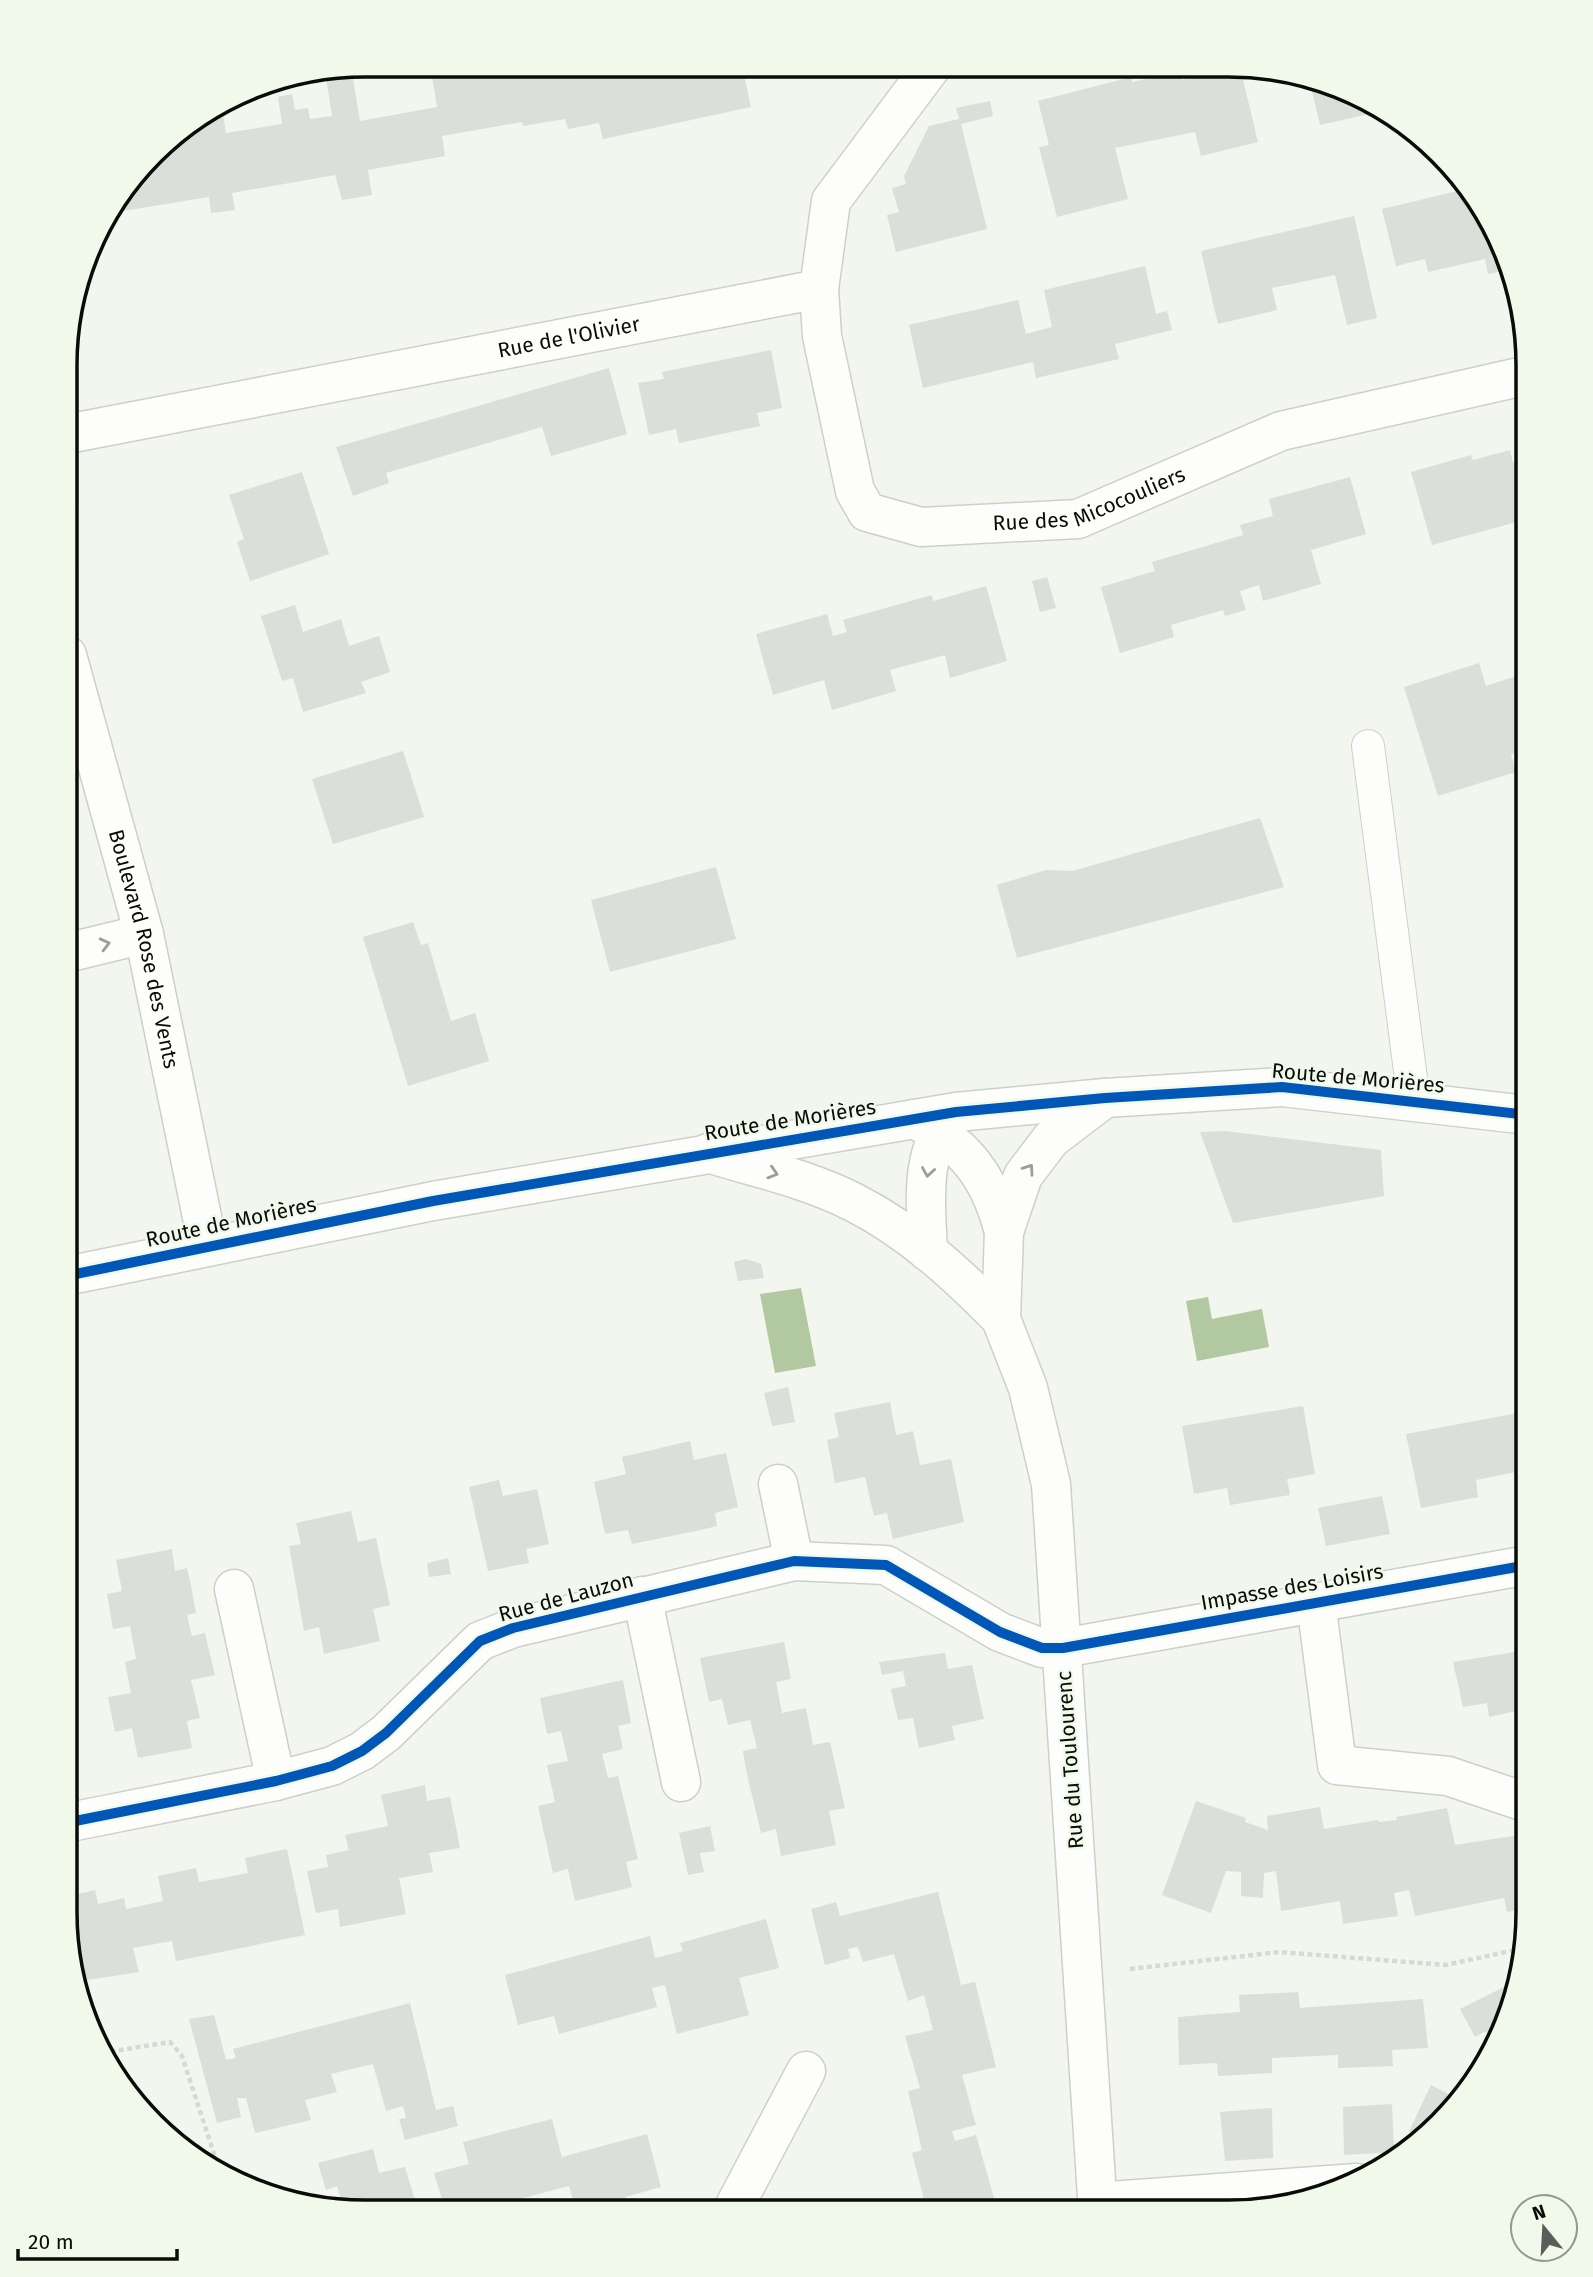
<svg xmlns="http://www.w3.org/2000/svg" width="1593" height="2277" viewBox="0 0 1593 2277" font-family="'Fira Sans',sans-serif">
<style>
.water{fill:#b2c8a1}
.building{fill:#dbded9}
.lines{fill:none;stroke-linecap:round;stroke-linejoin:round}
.lane-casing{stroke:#cdd0ca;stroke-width:34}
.street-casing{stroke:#cdd0ca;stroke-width:41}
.secondary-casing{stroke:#cdd0ca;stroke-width:41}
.path{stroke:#d8d9d6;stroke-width:4.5;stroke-dasharray:5 3.5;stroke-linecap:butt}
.lane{stroke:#fdfefc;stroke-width:32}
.street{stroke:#fdfefc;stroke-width:38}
.secondary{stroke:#fdfefc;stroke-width:38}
.cycleway-casing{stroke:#f1f9eb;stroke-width:15}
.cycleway{stroke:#0057b8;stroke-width:10}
.oneway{stroke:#9c9d9a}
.labels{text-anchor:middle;stroke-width:5;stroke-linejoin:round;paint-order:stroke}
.street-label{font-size:21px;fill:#0a0c08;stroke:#f1f9eb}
.rim{fill:none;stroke:#0a0c08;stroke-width:3.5}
</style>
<rect width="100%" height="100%" fill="#f2f6ee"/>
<g class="water">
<polygon points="801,1288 816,1366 775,1373 760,1294"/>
<polygon points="1208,1297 1212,1319 1262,1309 1269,1347 1197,1361 1186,1301"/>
</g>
<g class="building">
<polygon points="466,65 742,66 751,107 603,139 599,123 568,129 565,119 523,126 522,122 442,136 445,156 368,170 372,195 342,200 335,175 232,193 235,210 211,213 209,197 117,212 115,202 167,139 222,108 226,133 282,124 278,97 292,94 295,110 308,108 310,119 332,116 325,71 351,67 360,121 437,107 431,71"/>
<polygon points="1232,67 1240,67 1258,142 1201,156 1195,132 1115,148 1128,199 1057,217 1039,147 1049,145 1038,101 1131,77 1132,82 1181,71 1182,80"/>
<polygon points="1309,79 1343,87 1383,111 1320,125"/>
<polygon points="990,101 993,116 961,124 987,229 896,252 887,215 899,212 892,188 906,184 904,176 929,126 959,119 956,108"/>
<polygon points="1462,190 1471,200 1475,214 1481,213 1497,232 1506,270 1488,274 1485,259 1428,272 1425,259 1396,266 1382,209"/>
<polygon points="1354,216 1377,318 1347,325 1335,275 1272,288 1277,310 1218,324 1201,251"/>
<polygon points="1145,266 1156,314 1167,311 1172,330 1115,344 1119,359 1036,378 1033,362 923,388 909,325 1018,300 1026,334 1052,327 1044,290"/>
<polygon points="771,350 782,408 757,413 760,426 679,443 676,429 649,435 638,383 664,379 662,372"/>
<polygon points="609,368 627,434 551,456 542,427 386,473 389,483 353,496 336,447"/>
<polygon points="1510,450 1513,463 1528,459 1528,519 1432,545 1411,472 1471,455 1473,460"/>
<polygon points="302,472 329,554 250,581 237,542 244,539 229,495"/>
<polygon points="1350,477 1366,534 1311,550 1321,584 1263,601 1259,585 1240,591 1246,610 1225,616 1223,610 1171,625 1174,637 1120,653 1101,587 1155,571 1152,562 1243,535 1240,525 1273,516 1269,499"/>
<polygon points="1047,577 1056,608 1040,612 1032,581"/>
<polygon points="986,586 1007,661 950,678 945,655 890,670 896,691 832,710 824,680 773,695 756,634 827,614 833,636 847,632 843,620 932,595 933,601"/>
<polygon points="295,605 303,632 341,619 349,646 379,636 390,672 361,682 366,693 303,712 293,678 282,681 261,616"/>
<polygon points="1479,663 1486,686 1528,672 1528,749 1511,754 1516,772 1438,796 1404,687"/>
<polygon points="403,751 424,817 333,844 312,779"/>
<polygon points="1260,818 1284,887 1017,958 997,885 1046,870 1072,871"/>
<polygon points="716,867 736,939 610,972 591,900"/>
<polygon points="413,922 421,945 428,943 451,1021 475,1013 489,1061 408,1086 363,937"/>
<polygon points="1225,1131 1381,1150 1384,1196 1233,1223 1200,1132"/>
<polygon points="746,1259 761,1264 764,1278 738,1281 734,1262"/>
<polygon points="788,1387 795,1422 772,1426 764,1393"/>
<polygon points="890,1402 896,1435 913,1431 920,1465 951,1459 964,1522 893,1539 887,1513 874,1516 865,1477 835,1483 827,1440 839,1437 834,1413"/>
<polygon points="1303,1406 1315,1474 1287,1479 1290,1495 1230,1505 1227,1488 1194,1494 1182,1426"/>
<polygon points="1528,1411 1528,1482 1518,1484 1516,1472 1476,1480 1478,1497 1421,1508 1406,1434"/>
<polygon points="690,1441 694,1460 726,1453 738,1507 715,1513 717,1526 701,1530 632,1544 628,1530 605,1534 594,1482 626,1474 622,1457"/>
<polygon points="499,1480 503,1496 537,1489 549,1544 526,1549 529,1563 488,1571 469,1487"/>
<polygon points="1382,1496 1390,1534 1326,1546 1318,1508"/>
<polygon points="351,1511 358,1542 376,1538 390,1605 373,1609 380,1641 324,1654 319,1627 304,1631 289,1546 301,1544 296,1523"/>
<polygon points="172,1549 175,1571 187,1568 191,1586 196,1613 187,1615 192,1636 205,1633 215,1675 191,1680 200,1718 187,1721 192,1748 138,1758 132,1728 115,1732 108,1697 131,1693 125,1662 136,1659 130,1626 113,1629 107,1594 122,1591 116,1560"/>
<polygon points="448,1558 451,1574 429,1577 427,1563"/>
<polygon points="784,1642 791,1679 776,1682 782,1713 806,1708 813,1745 830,1742 845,1808 829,1811 836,1845 781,1856 776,1829 761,1833 746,1770 743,1751 757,1748 750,1720 728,1725 722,1699 709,1702 700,1658"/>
<polygon points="1528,1650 1528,1696 1514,1699 1516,1711 1489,1717 1487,1703 1463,1707 1453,1662"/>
<polygon points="945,1653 948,1669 972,1665 984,1719 952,1726 955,1740 919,1748 913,1718 898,1720 891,1689 906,1686 903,1671 882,1675 879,1662"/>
<polygon points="623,1680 631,1723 618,1726 623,1749 602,1754 608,1778 618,1776 638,1859 626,1862 632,1887 575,1901 568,1869 553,1873 538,1806 555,1802 547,1765 568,1761 561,1731 547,1734 540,1698"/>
<polygon points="425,1785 427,1801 450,1797 460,1848 429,1853 433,1872 399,1878 406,1914 340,1927 338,1909 316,1913 307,1871 328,1867 326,1855 349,1850 345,1835 388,1826 381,1795"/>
<polygon points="1196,1801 1246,1818 1245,1822 1268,1830 1267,1816 1320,1807 1324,1829 1378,1820 1379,1822 1397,1820 1396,1817 1447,1808 1455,1845 1519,1835 1523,1859 1528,1858 1528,1908 1507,1912 1504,1898 1415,1916 1409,1890 1394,1893 1398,1916 1343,1924 1340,1901 1281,1911 1276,1871 1264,1873 1263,1898 1241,1896 1241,1872 1226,1871 1211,1913 1162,1895"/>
<polygon points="710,1826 715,1851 700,1853 704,1872 688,1875 679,1833"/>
<polygon points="287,1849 305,1935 176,1961 172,1941 133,1948 139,1972 81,1981 65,1913 65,1897 95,1890 98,1904 124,1898 126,1909 163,1901 158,1876 196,1868 199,1882 223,1878 248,1873 245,1858"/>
<polygon points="938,1892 961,1985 975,1982 996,2067 962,2075 976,2125 952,2131 955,2141 976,2135 998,2212 927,2211 912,2153 922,2150 908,2091 920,2088 905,2036 933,2030 924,1995 908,2001 894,1954 863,1962 858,1947 848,1949 850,1958 825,1965 811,1909 836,1902 840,1916"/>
<polygon points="766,1919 779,1968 739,1978 749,2015 677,2034 665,1985 652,1988 657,2007 559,2034 554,2016 518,2025 505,1975 650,1936 655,1958 683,1951 680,1943"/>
<polygon points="1518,1980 1512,2009 1494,2046 1486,2031 1475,2037 1460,2009"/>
<polygon points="1298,1992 1300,2008 1423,1999 1428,2048 1392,2050 1393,2066 1338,2068 1338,2055 1272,2058 1272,2073 1218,2076 1217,2063 1179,2065 1178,2017 1240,2012 1239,1995"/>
<polygon points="410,2003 436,2110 453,2106 458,2126 405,2140 399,2119 406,2118 403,2106 386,2111 373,2064 331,2074 337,2092 305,2100 311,2120 255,2133 246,2098 237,2098 241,2117 217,2123 189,2019 214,2015 226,2060 236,2058 233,2049"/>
<polygon points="1431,2085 1452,2096 1426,2138 1409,2131"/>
<polygon points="1392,2104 1394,2152 1344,2155 1343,2107"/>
<polygon points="1272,2108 1273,2158 1225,2161 1220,2112"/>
<polygon points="552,2119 562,2157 647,2134 661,2187 625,2197 629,2211 576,2210 569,2186 481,2209 478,2199 467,2202 469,2210 445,2210 434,2173 469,2164 463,2142"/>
<polygon points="373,2149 379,2173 405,2167 418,2210 344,2210 337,2186 326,2190 318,2163"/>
</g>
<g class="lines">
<defs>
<polyline id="lane" points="1368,746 1414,1102"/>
<g id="street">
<path id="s1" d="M819 289 822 336 855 491 867 512 921 527 1078 519 1281 431 1528 375"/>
<path id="s2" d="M67 434 819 289 831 201 932 66"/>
<path id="s3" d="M67 655 144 934 208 1246"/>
<polyline points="66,953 144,934"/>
<path d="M914 1119C965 1144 990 1177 1004 1232"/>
<path d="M708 1153C756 1168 809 1179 855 1203 910 1231 957 1274 1001 1319"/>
<path d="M928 1252C926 1204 918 1150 954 1113"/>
<polyline points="778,1484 794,1561"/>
<polyline points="234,1589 276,1781"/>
<polyline points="642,1596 681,1782"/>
<polyline points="1316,1602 1337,1765 1448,1776 1528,1803"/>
<polyline points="65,1823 276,1781 332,1766 362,1751 386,1733 480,1641 513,1628 794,1561 886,1565 1000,1632 1042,1648 1063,1648 1528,1565"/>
<polyline points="1097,2202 1356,2183"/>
<polyline points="732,2211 806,2071"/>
<polyline points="1098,2212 1051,1484 1028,1388 1001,1319 1004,1232 1023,1176 1051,1139 1105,1098"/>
</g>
<polyline id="secondary" points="66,1276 433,1201 956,1112 1105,1098 1282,1087 1528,1115"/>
</defs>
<use href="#lane" class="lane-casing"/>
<use href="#street" class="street-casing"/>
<use href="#secondary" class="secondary-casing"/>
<g class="path">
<polyline points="1130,1969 1279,1952 1446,1965 1524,1948"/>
<polyline points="102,2053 170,2042 182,2056 220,2172"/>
</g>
<use href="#lane" class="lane"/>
<use href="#street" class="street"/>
<use href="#secondary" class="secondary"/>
<defs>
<g id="cycleway">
<polyline points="66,1276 433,1201 956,1112 1105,1098 1282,1087 1528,1115"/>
<polyline points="65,1823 276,1781 332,1766 362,1751 386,1733 480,1641 513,1628 794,1561 886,1565 1000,1632 1042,1648 1063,1648 1528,1565"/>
</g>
</defs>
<use href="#cycleway" class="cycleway-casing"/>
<use href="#cycleway" class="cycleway"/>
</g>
<defs><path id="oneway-chevron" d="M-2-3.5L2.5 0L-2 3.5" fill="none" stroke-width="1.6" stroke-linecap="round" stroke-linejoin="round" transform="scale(1.75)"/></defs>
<g class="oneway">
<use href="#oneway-chevron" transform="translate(105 944) rotate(-14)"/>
<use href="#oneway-chevron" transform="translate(1029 1169) rotate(-55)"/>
<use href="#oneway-chevron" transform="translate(928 1172) rotate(99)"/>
<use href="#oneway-chevron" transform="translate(773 1173) rotate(17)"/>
</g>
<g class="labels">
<g class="street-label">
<text dy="7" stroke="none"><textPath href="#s2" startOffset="511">Rue de l'Olivier</textPath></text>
<text dy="7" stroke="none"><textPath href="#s1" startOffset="458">Rue des Micocouliers</textPath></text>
<text dy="7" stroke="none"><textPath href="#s3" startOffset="304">Boulevard Rose des Vents</textPath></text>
<text transform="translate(1358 1078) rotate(5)" y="7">Route de Morières</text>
<text transform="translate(790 1120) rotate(-9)" y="7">Route de Morières</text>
<text transform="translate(231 1222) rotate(-12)" y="7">Route de Morières</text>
<text transform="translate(1292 1587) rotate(-10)" y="7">Impasse des Loisirs</text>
<text transform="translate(566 1597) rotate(-15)" y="7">Rue de Lauzon</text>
<text transform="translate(1070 1760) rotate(-94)" y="7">Rue du Toulourenc</text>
</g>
</g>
<path d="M0 0H1593V2277H0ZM365 77H1228A288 288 0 0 1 1516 365V1912A288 288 0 0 1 1228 2200H365A288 288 0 0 1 77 1912V365A288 288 0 0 1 365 77Z" fill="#f1f9eb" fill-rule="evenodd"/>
<path class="rim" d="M365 77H1228A288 288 0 0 1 1516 365V1912A288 288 0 0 1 1228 2200H365A288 288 0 0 1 77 1912V365A288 288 0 0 1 365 77Z"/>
<g transform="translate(1544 2228) rotate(342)"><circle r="33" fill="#f1f9eb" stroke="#959a90" stroke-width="2"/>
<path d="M0-5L12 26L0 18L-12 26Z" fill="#5b5e58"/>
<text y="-10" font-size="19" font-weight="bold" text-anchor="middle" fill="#0a0c08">N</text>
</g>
<path d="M18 2249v10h159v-10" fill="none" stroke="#0a0c08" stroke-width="3.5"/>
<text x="28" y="2249" font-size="21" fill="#0a0c08" stroke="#f1f9eb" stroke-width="5" paint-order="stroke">20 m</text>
</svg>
